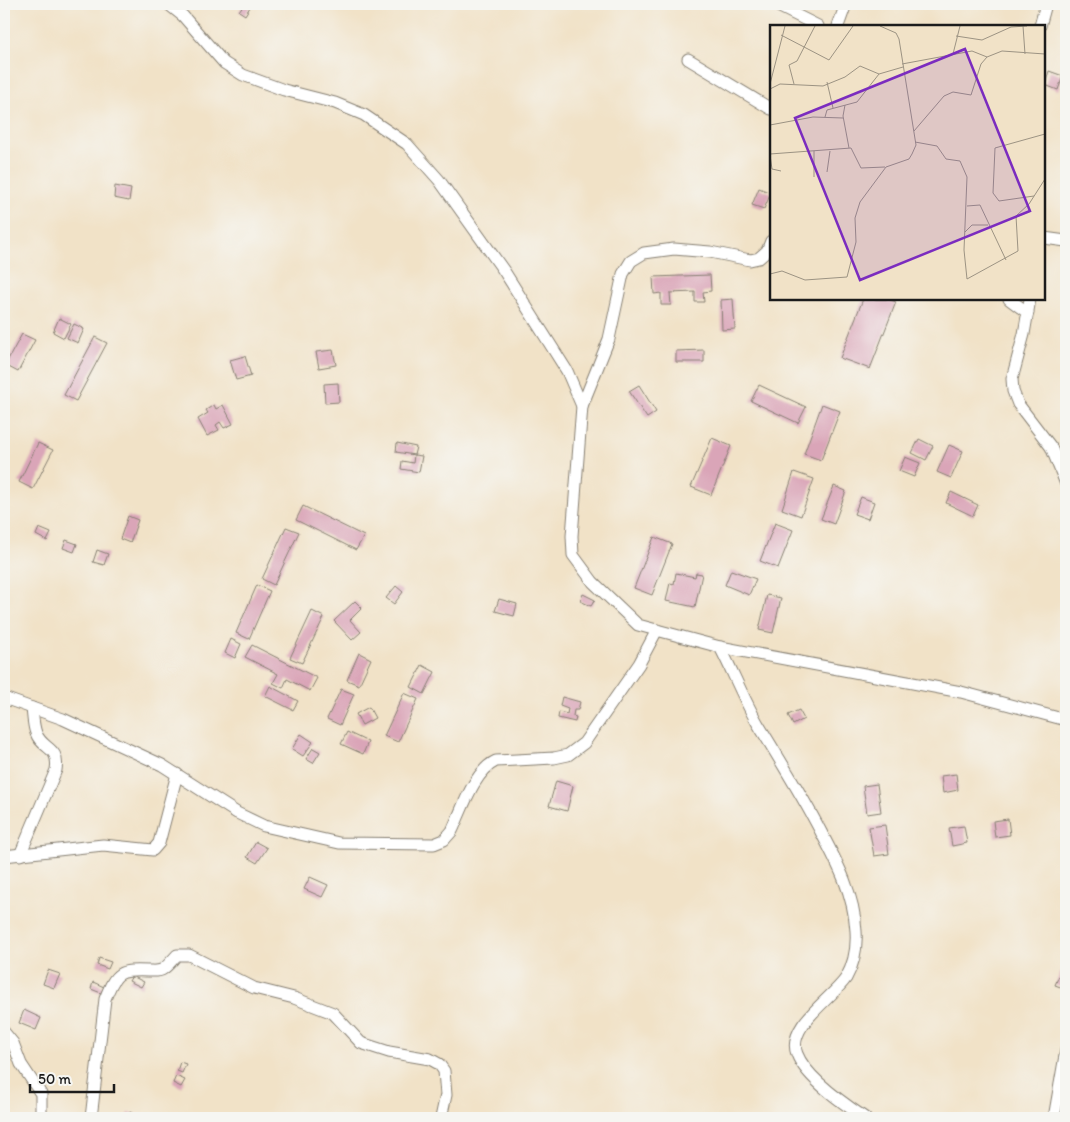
<svg xmlns="http://www.w3.org/2000/svg" width="1070" height="1122" viewBox="0 0 1070 1122" font-family="Itim,sans-serif">
<style>
.building{fill:#daa5b8}
.lines{fill:none;stroke-linecap:round;stroke-linejoin:round}
.street-casing{stroke:#867f72;stroke-width:13}
.street{stroke:#fff;stroke-width:11}
.inset-road{fill:none;stroke:#9c9383;stroke-width:1}
.view{fill:#7b2cbf;fill-opacity:0.15;stroke:#7b2cbf;stroke-width:2.5}
.inset-edge{fill:none;stroke:#1c1c1c;stroke-width:2.5}
</style>
<rect width="100%" height="100%" fill="#f6f6f2"/>
<filter id="ink" filterUnits="userSpaceOnUse"><feTurbulence type="fractalNoise" baseFrequency=".02" numOctaves="2"/><feDisplacementMap in="SourceGraphic" scale="10" xChannelSelector="R" yChannelSelector="G"/><feConvolveMatrix kernelMatrix="1 2 1 2 8 2 1 2 1" color-interpolation-filters="sRGB"/></filter>
<filter id="wash" filterUnits="userSpaceOnUse"><feTurbulence type="fractalNoise" baseFrequency=".0096" numOctaves="4" result="noise"/><feDisplacementMap in="SourceGraphic" scale="20" xChannelSelector="R" yChannelSelector="G"/><feGaussianBlur stdDeviation="1.12" result="paint"/><feColorMatrix in="noise" values="0 0 0 0 0 0 0 0 0 0 0 0 0 0 0 0 0 1.4 0 .05"/><feComposite in="paint" operator="in"/></filter>
<g filter="url(#wash)">
<rect width="100%" height="100%" fill="#f1e2c7"/>
<g id="blocks">
<g class="building">
<polygon points="244,4 252,4 245,15 239,11"/>
<polygon points="1049,71 1063,76 1058,90 1045,85"/>
<polygon points="115,186 131,189 129,201 114,198"/>
<polygon points="759,188 771,193 764,209 752,205"/>
<polygon points="710,275 711,291 703,292 704,302 695,302 695,292 670,293 671,305 661,305 661,293 654,294 653,277"/>
<polygon points="733,299 735,329 722,330 721,300"/>
<polygon points="863,299 888,299 896,302 870,369 840,358"/>
<polygon points="59,318 71,324 64,338 53,332"/>
<polygon points="74,324 84,329 78,343 67,338"/>
<polygon points="22,334 35,340 18,372 5,365"/>
<polygon points="95,337 107,343 76,401 64,395"/>
<polygon points="333,350 336,365 319,368 316,352"/>
<polygon points="704,350 704,362 676,362 676,351"/>
<polygon points="245,356 251,376 236,380 230,360"/>
<polygon points="338,383 339,402 325,403 324,384"/>
<polygon points="639,385 656,412 647,418 629,391"/>
<polygon points="759,385 806,407 798,423 751,401"/>
<polygon points="822,404 840,411 821,460 804,454"/>
<polygon points="214,405 216,409 223,405 233,424 224,428 220,422 216,425 219,430 207,436 198,419 208,413 206,410"/>
<polygon points="712,438 731,446 711,495 691,487"/>
<polygon points="919,439 933,446 926,460 912,453"/>
<polygon points="38,443 53,450 33,489 19,482"/>
<polygon points="397,443 416,447 414,455 396,452"/>
<polygon points="949,445 963,451 951,478 937,472"/>
<polygon points="414,455 422,456 419,472 401,469 402,461 413,463"/>
<polygon points="905,457 920,463 914,477 899,471"/>
<polygon points="794,472 814,479 801,516 782,509"/>
<polygon points="834,486 846,491 834,524 821,519"/>
<polygon points="951,492 978,505 973,516 946,503"/>
<polygon points="861,497 874,502 868,519 854,514"/>
<polygon points="303,506 364,536 356,550 296,520"/>
<polygon points="128,516 138,520 130,543 120,539"/>
<polygon points="775,523 793,530 778,568 760,561"/>
<polygon points="286,527 299,532 274,585 262,579"/>
<polygon points="39,528 51,533 47,541 36,535"/>
<polygon points="654,537 672,544 652,595 634,588"/>
<polygon points="66,540 77,544 74,552 63,548"/>
<polygon points="97,550 108,554 104,565 93,562"/>
<polygon points="731,570 756,579 749,595 725,585"/>
<polygon points="676,573 695,577 696,573 702,574 695,607 666,601 670,583 674,584"/>
<polygon points="257,585 270,591 249,639 236,633"/>
<polygon points="396,586 403,592 394,604 386,598"/>
<polygon points="583,594 595,600 591,606 580,601"/>
<polygon points="767,595 781,598 773,633 759,630"/>
<polygon points="499,599 517,604 514,616 495,611"/>
<polygon points="355,601 362,608 350,620 361,632 352,640 334,621"/>
<polygon points="312,611 324,617 302,663 290,658"/>
<polygon points="231,639 241,644 235,658 225,653"/>
<polygon points="252,645 317,678 310,691 287,679 283,688 273,683 278,674 245,657"/>
<polygon points="359,653 371,659 359,685 347,680"/>
<polygon points="422,665 435,672 424,694 411,687"/>
<polygon points="270,686 298,701 293,710 265,696"/>
<polygon points="341,689 354,694 340,725 327,719"/>
<polygon points="404,693 418,699 398,742 384,736"/>
<polygon points="562,697 580,702 578,710 574,710 573,716 576,717 575,722 558,718 559,712 567,714 568,709 560,706"/>
<polygon points="369,707 375,718 362,725 356,714"/>
<polygon points="799,710 804,719 793,725 788,715"/>
<polygon points="347,732 368,742 363,754 341,744"/>
<polygon points="301,734 313,742 303,756 292,749"/>
<polygon points="313,748 320,752 313,763 306,759"/>
<polygon points="956,774 958,790 943,793 941,776"/>
<polygon points="556,781 573,786 567,811 549,806"/>
<polygon points="877,784 881,812 867,814 863,786"/>
<polygon points="1008,819 1010,835 995,837 993,821"/>
<polygon points="885,825 889,854 874,856 869,827"/>
<polygon points="964,826 967,843 952,846 949,828"/>
<polygon points="256,842 267,848 257,863 247,857"/>
<polygon points="310,877 328,885 322,897 304,889"/>
<polygon points="99,958 111,962 108,969 97,965"/>
<polygon points="48,970 60,974 54,988 43,984"/>
<polygon points="1061,971 1066,974 1066,980 1063,988 1055,985"/>
<polygon points="132,976 144,982 141,987 129,981"/>
<polygon points="93,982 104,987 101,993 91,989"/>
<polygon points="24,1010 41,1018 36,1030 19,1023"/>
<polygon points="180,1062 186,1064 182,1073 177,1071"/>
<polygon points="176,1076 185,1080 181,1087 173,1083"/>
<polygon points="130,1112 141,1118 126,1118"/>
</g>
</g>
</g>
<g filter="url(#ink)">
<use href="#blocks" fill-opacity="0" stroke="#867f72" stroke-width="1"/>
<g class="lines">
<defs>
<g id="street">
<polyline points="168,4 183,16 224,63 243,75 284,90 335,103 364,115 407,144 439,180 504,271 567,371 582,406 572,536 573,555 593,582 638,625 720,647 961,692 1066,720"/>
<polyline points="774,4 818,26"/>
<polyline points="838,26 846,4"/>
<polyline points="1040,26 1046,4"/>
<polyline points="688,59 771,109"/>
<polyline points="1044,238 1066,241"/>
<polyline points="1009,299 1028,313"/>
<polyline points="1030,299 1024,334 1012,379 1013,391 1018,404 1051,447 1066,484"/>
<polyline points="582,406 609,339 623,274 631,261 644,253 674,249 710,252 750,260 759,258 767,251 771,241"/>
<path d="M720 647C733 672 744 700 758 724 780 760 802 795 821 832 838 864 854 894 856 931 857 946 854 964 846 978 833 998 786 1026 797 1054 806 1078 844 1104 865 1118"/>
<path d="M4 698 63 719 162 765 237 813 264 826 339 843 434 844 444 840 452 831C462 810 474 771 496 761L554 758 568 755 584 743 639 664 657 630"/>
<path d="M20 855 56 770C60 746 42 750 36 733 33 725 33 716 32 708"/>
<polyline points="4,856 103,845 153,850 159,843 177,774"/>
<polyline points="4,1032 13,1043 21,1064 41,1094 41,1118"/>
<path d="M91 1118 105 999C116 971 119 970 148 971 153 971 159 972 163 969 168 966 173 959 177 955H189L254 988 294 998 333 1013 361 1043 389 1052 430 1059 439 1064 444 1071 446 1095 441 1118"/>
<polyline points="1054,1118 1066,1050"/>
</g>
</defs>
<use href="#street" class="street-casing"/>
<use href="#street" class="street"/>
</g>
</g>
<g transform="translate(770 25)">
<rect width="275" height="275" fill="#f1e2c7"/>
<path class="inset-road" d="M253 1 255 29M11 10 59 35 83 1M186 11 212 15 241 2 257 1M183 29 190 1M132 39 202 26 217 32M57 57 63 83M0 59 15 1M24 59 19 40 27 36 45 1M0 64 10 59 53 61 75 52 90 41 109 49M75 80 73 91 79 123M55 92 57 85 87 77 109 49 133 42M0 100 43 92 73 93M144 106 174 71 183 67 201 70 211 39 217 32 232 26 275 29M145 117 167 121 176 134 190 136 197 152 194 225 197 254 248 226 246 191 259 179 275 154M0 129 81 123 91 143 115 142M0 130 2 144 11 146M57 147 60 126M44 152V126M264 171 229 176 223 168 225 123 275 109M197 181 210 180 236 235M195 207 202 200H218M0 249 12 246 35 255 77 252 86 217 85 193 90 177 116 142 139 134 142 129 146 120 129 14 126 8 110 1"/>
<path class="view" d="M195 24 260 186 90 255 25 93Z"/>
<rect width="275" height="275" class="inset-edge"/>
</g>
<rect width="1070" height="1122" fill="none" stroke="#f6f6f2" stroke-width="20"/>
<path d="M30 1084v8h84v-8" fill="none" stroke="#1c1c1c" stroke-width="2.5"/>
<text x="38" y="1084" font-size="15" fill="#1c1c1c" stroke="#f6f6f2" stroke-width="4" paint-order="stroke">50 m</text>
</svg>
